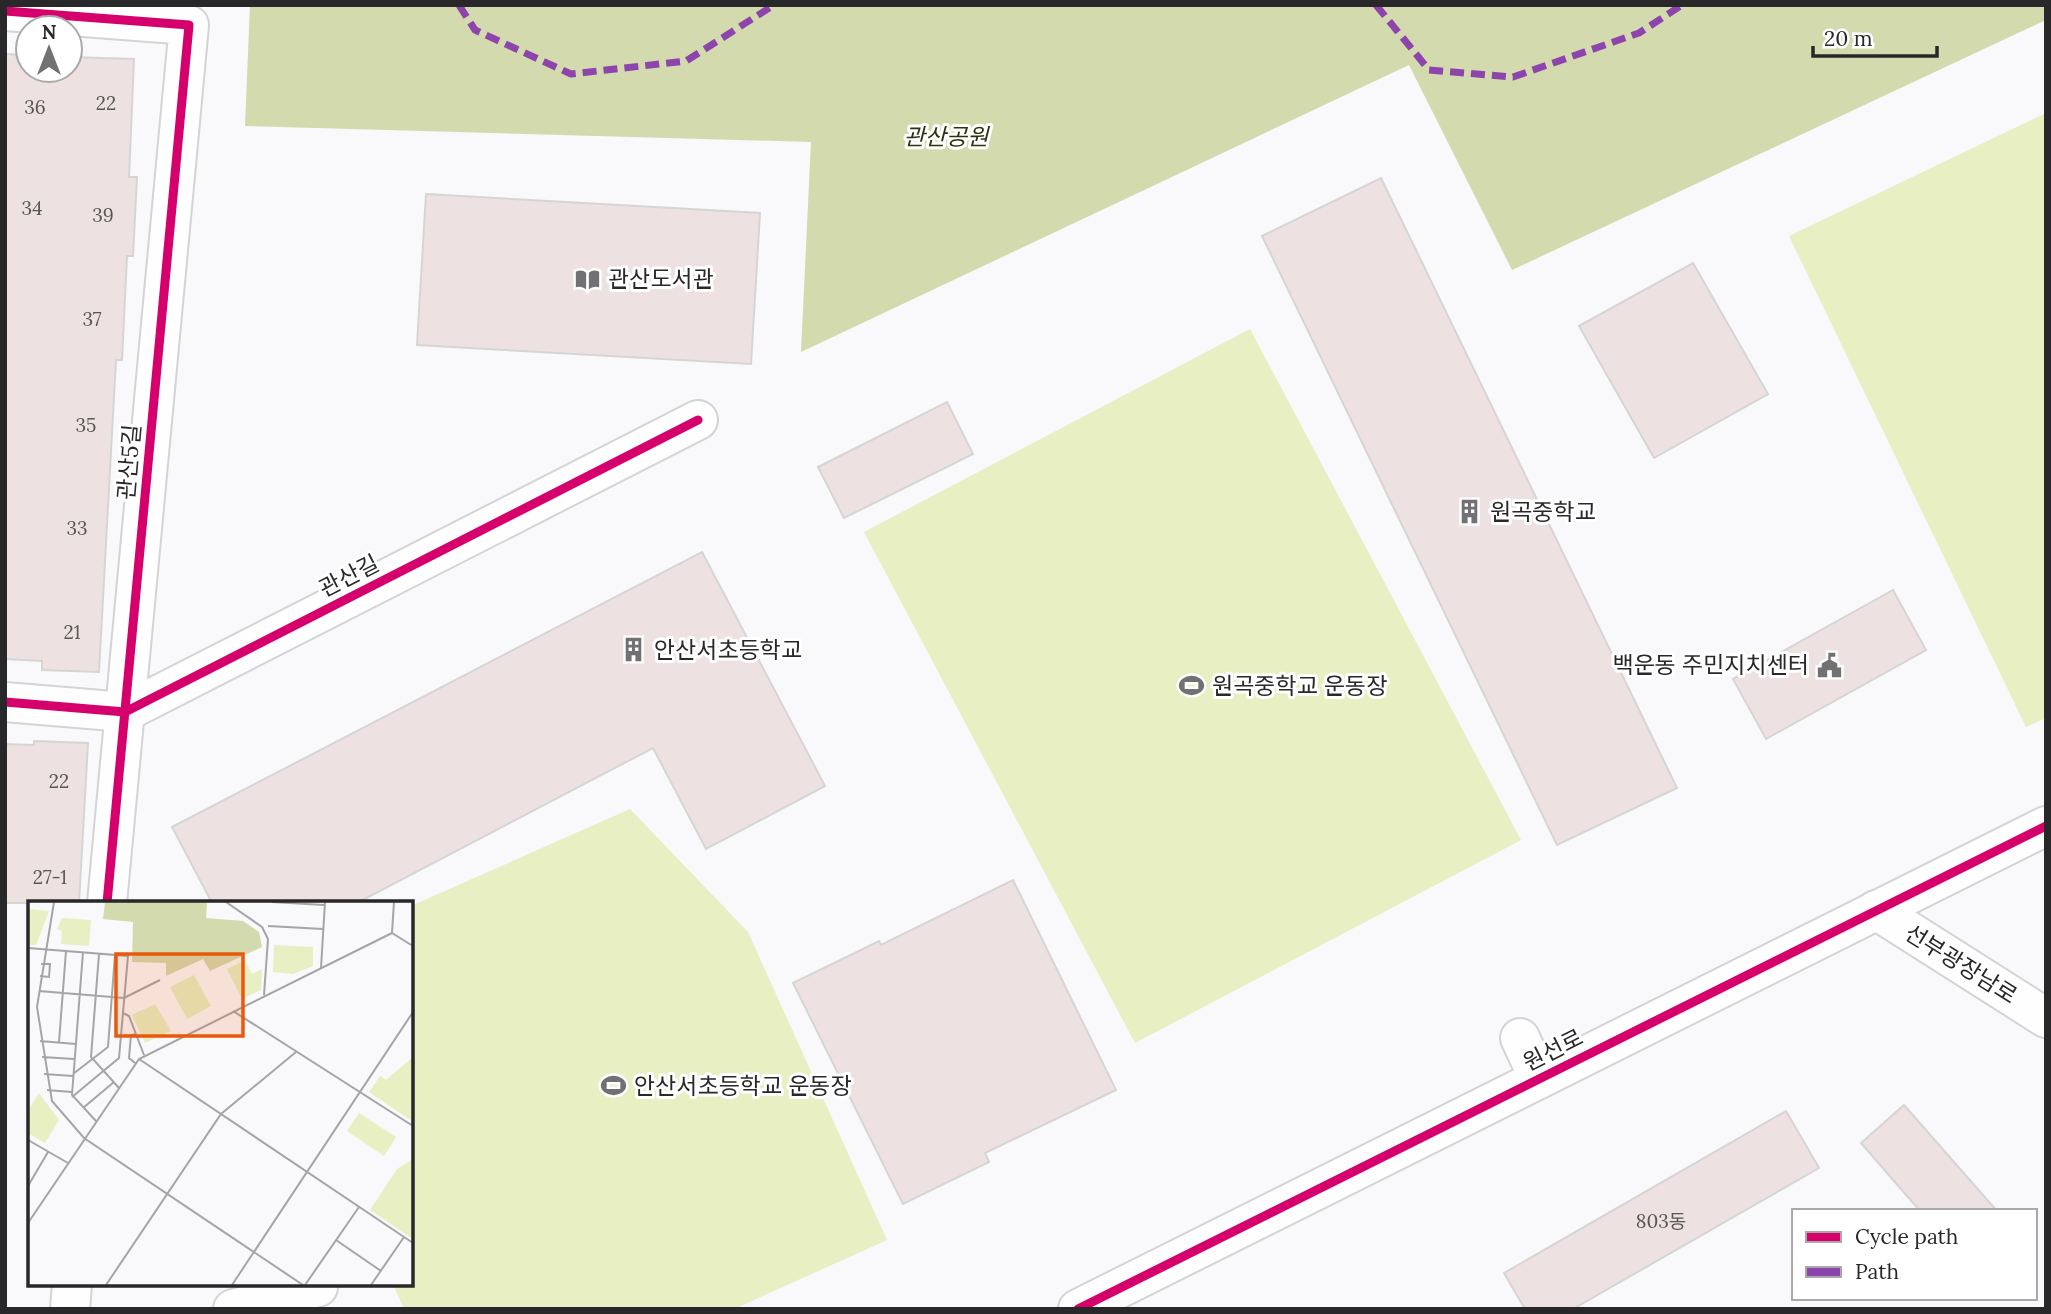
<svg xmlns="http://www.w3.org/2000/svg" width="2051" height="1314" viewBox="0 0 2051 1314" font-family="Lora,'Noto Sans KR',serif">
<style>
.green{fill:#e7efc3}
.forest{fill:#d3daae}
.building{fill:#ede2e1;stroke:#d6d5d5;stroke-width:2}
.lines{fill:none;stroke-linecap:round;stroke-linejoin:round}
.minor-casing{stroke:#d4d3d5;stroke-width:42}
.minor{stroke:#fefefe;stroke-width:38}
.quiet{stroke:#8e44ad;stroke-width:7;stroke-dasharray:14 7;stroke-linecap:butt}
.cycleway-casing{stroke:#fff;stroke-width:13}
.cycleway{stroke:#d6006c;stroke-width:9}
.labels{text-anchor:middle;stroke-width:6;stroke-linejoin:round;paint-order:stroke}
.number-label{font-size:19px;fill:#595657}
.park-label{font-size:23px;font-style:italic;fill:#2d330f;stroke:#fff}
.poi-label{font-size:23px;fill:#282729;stroke:#fff;text-anchor:start}
.street-label{font-size:23px;fill:#282729;stroke:#fff}
.inset-road{fill:none;stroke:#a5a4a6;stroke-width:2}
.view{fill:#e8590c;fill-opacity:0.15;stroke:#e8590c;stroke-width:3.5}
.inset-edge{fill:none;stroke:#282729;stroke-width:3.5}
</style>
<rect width="100%" height="100%" fill="#f9f8fa"/>
<g class="green">
<polygon points="2046,113 2046,718 2026,727 1789,236"/>
<polygon points="1250,329 1521,840 1135,1043 864,532"/>
<polygon points="630,809 748,932 887,1240 734,1309 404,1309 393,1284 411,1284 411,906"/>
</g>
<polygon class="forest" points="250,5 2046,5 2046,20 1512,270 1409,65 801,352 811,142 245,126"/>
<g class="building">
<polygon points="5,54 28,55 28,70 70,70 70,57 134,59 129,177 137,177 133,256 127,256 122,360 116,360 99,672 42,670 42,661 5,659"/>
<polygon points="1381,178 1677,788 1557,845 1262,236"/>
<polygon points="426,194 760,213 751,364 417,345"/>
<polygon points="1693,263 1768,394 1654,458 1579,326"/>
<polygon points="947,402 973,454 844,518 818,467"/>
<polygon points="702,552 825,786 706,849 653,748 357,903 212,903 172,827"/>
<polygon points="1893,590 1926,650 1766,739 1733,679"/>
<polygon points="34,741 88,743 79,903 5,903 5,744 34,745"/>
<polygon points="1013,880 1116,1090 985,1153 989,1162 903,1204 793,983 879,941 881,945"/>
<polygon points="1904,1105 1997,1211 1920,1211 1861,1143"/>
<polygon points="1786,1111 1819,1168 1573,1309 1525,1309 1504,1273"/>
</g>
<g class="lines">
<defs>
<g id="minor">
<polyline points="5,11 189,25 107,903"/>
<polyline points="5,702 125,712 698,420"/>
<polyline points="1876,910 2046,1018"/>
<polyline points="1520,1038 1539,1079"/>
<polyline points="70,1309 72,1284"/>
<polyline points="233,1309 318,1287"/>
<polyline points="1078,1309 2046,826"/>
</g>
</defs>
<use href="#minor" class="minor-casing"/>
<use href="#minor" class="minor"/>
<g class="quiet">
<polyline points="459,5 475,30 571,74 686,61 774,5"/>
<polyline points="1376,5 1429,70 1513,77 1639,33 1682,5"/>
</g>
<defs>
<g id="cycleway">
<polyline points="5,11 189,25 107,903"/>
<polyline points="5,702 125,712 698,420"/>
<polyline points="1078,1309 2046,826"/>
</g>
</defs>
<use href="#cycleway" class="cycleway-casing"/>
<use href="#cycleway" class="cycleway"/>
</g>
<defs>
<symbol id="library-bare" viewBox="-9 -9 18 18"><path d="M-6-4Q-3-5.5-.7-3.5V5Q-3 3-6 4ZM6-4Q3-5.5 .7-3.5V5Q3 3 6 4Z" fill="#717072" stroke="#fff" stroke-width="2.5" paint-order="stroke"/></symbol>
<symbol id="building-bare" viewBox="-9 -9 18 18"><path d="M-4-6H4V6H1V3H-1V6H-4ZM-2.5-4.3h1.7v1.8h-1.7ZM.8-4.3h1.7v1.8H.8ZM-2.5-1h1.7V.8h-1.7ZM.8-1h1.7V.8H.8Z" fill="#717072" stroke="#fff" stroke-width="2.5" paint-order="stroke"/></symbol>
<symbol id="civic-bare" viewBox="-9 -9 18 18"><path d="M-.6-6.5H3V-4.5H.6V-3L4-1V1h2V6H-6V1h2V-1L-.6-3ZM-1.2 2.5V6h2.4V2.5Z" fill="#717072" stroke="#fff" stroke-width="2.5" paint-order="stroke"/></symbol>
<symbol id="stadium-bare" viewBox="-9 -9 18 18"><path d="M0-5a6.5 5 0 1 0 0 10a6.5 5 0 1 0 0-10ZM-3.5-1.8h7v3.6h-7Z" fill="#717072" stroke="#fff" stroke-width="2.5" paint-order="stroke"/></symbol>
</defs>
<g fill-rule="evenodd">
<use href="#library-bare" x="570" y="262" width="35" height="35"/>
<use href="#building-bare" x="1452" y="494" width="35" height="35"/>
<use href="#building-bare" x="616" y="632" width="35" height="35"/>
<use href="#civic-bare" x="1812" y="648" width="35" height="35"/>
<use href="#stadium-bare" x="1174" y="668" width="35" height="35"/>
<use href="#stadium-bare" x="596" y="1068" width="35" height="35"/>
</g>
<g class="labels">
<g class="number-label">
<text x="106" y="110">22</text>
<text x="35" y="114">36</text>
<text x="32" y="215">34</text>
<text x="103" y="222">39</text>
<text x="92" y="326">37</text>
<text x="86" y="432">35</text>
<text x="77" y="535">33</text>
<text x="72" y="639">21</text>
<text x="59" y="788">22</text>
<text x="50" y="884">27-1</text>
<text x="1661" y="1228">803동</text>
</g>
<g class="park-label">
<text x="946" y="145">관산공원</text>
</g>
<g class="poi-label">
<text x="608" y="287">관산도서관</text>
<text x="1490" y="520">원곡중학교</text>
<text x="654" y="658">안산서초등학교</text>
<text x="1809" y="673" text-anchor="end">백운동 주민지치센터</text>
<text x="1212" y="694">원곡중학교 운동장</text>
<text x="634" y="1094">안산서초등학교 운동장</text>
</g>
<g class="street-label">
<text transform="translate(129 462) rotate(-85)" y="8">관산5길</text>
<text transform="translate(349 576) rotate(-27)" y="8">관산길</text>
<text transform="translate(1961 964) rotate(32)" y="8">선부광장남로</text>
<text transform="translate(1553 1050) rotate(-27)" y="8">원선로</text>
</g>
</g>
<g transform="translate(28 901)">
<rect width="385" height="385" fill="#f9f8fa"/>
<path d="M0 8 21 10 8 44H0ZM34 17 63 19 61 45 33 43 34 30 29 28ZM246 44 285 46V65L265 73 245 71ZM217 59 224 73 234 68 233 89 214 98 199 68ZM166 74 183 105 159 118 142 86ZM127 103 143 130 117 142 104 114ZM385 156V221L341 191 352 175 358 179ZM11 192 31 219 17 242 0 232V210ZM331 212 368 236 356 255 319 230ZM385 258V338L342 309 369 268Z" fill="#e7efc3"/>
<path d="M77 1H179L178 17 215 20 231 31 234 46 182 70 175 58 138 75V62L104 61 105 21 75 18Z" fill="#d3daae"/>
<path class="inset-road" d="M26 1 9 106 24 200 56 237 275 384M198 1 234 26 240 38 236 94M244 1 296 4M366 1 364 32 385 45M240 25 295 28M0 47 100 55 91 157 44 196M55 51 44 194 68 220M71 53 63 156 91 187M293 67 297 1M12 75 21 76 22 63H13M11 90 96 97 132 79M205 110 385 225M95 112 101 115 116 154M12 140 48 143M31 141 38 50M14 156 46 158M111 158 385 342M107 162 101 157 103 134 108 133M16 173 45 175M45 173 80 146 87 54M19 189 44 191M55 207 86 181M0 239 40 262M0 285 20 251M0 322 111 158 364 32M308 339 353 370M78 384 193 213 268 151M204 384 385 111M277 384 331 306M343 384 376 336"/>
<path class="view" d="M88 53H215V135H88Z"/>
<rect width="385" height="385" class="inset-edge"/>
</g>
<rect width="2051" height="1314" fill="none" stroke="#282729" stroke-width="14"/>
<rect x="1792" y="1209" width="245" height="91" fill="#ffffff" stroke="#a9a9a9" stroke-width="2"/>
<rect x="1806" y="1232" width="35" height="10" fill="#d6006c" stroke="#a9a9a9" stroke-width="2"/>
<text x="1855" y="1244" font-size="21" fill="#282729">Cycle path</text>
<rect x="1806" y="1267" width="35" height="10" fill="#8e44ad" stroke="#a9a9a9" stroke-width="2"/>
<text x="1855" y="1279" font-size="21" fill="#282729">Path</text>
<g transform="translate(49 49)"><circle r="33" fill="#ffffff" stroke="#a9a9a9" stroke-width="2"/>
<path d="M0-5L12 26L0 18L-12 26Z" fill="#717072"/>
<text y="-10" font-size="19" font-weight="bold" text-anchor="middle" fill="#282729">N</text>
</g>
<path d="M1813 46v10h124v-10" fill="none" stroke="#282729" stroke-width="3.5"/>
<text x="1824" y="46" font-size="21" fill="#282729" stroke="#ffffff" stroke-width="5" paint-order="stroke">20 m</text>
</svg>
